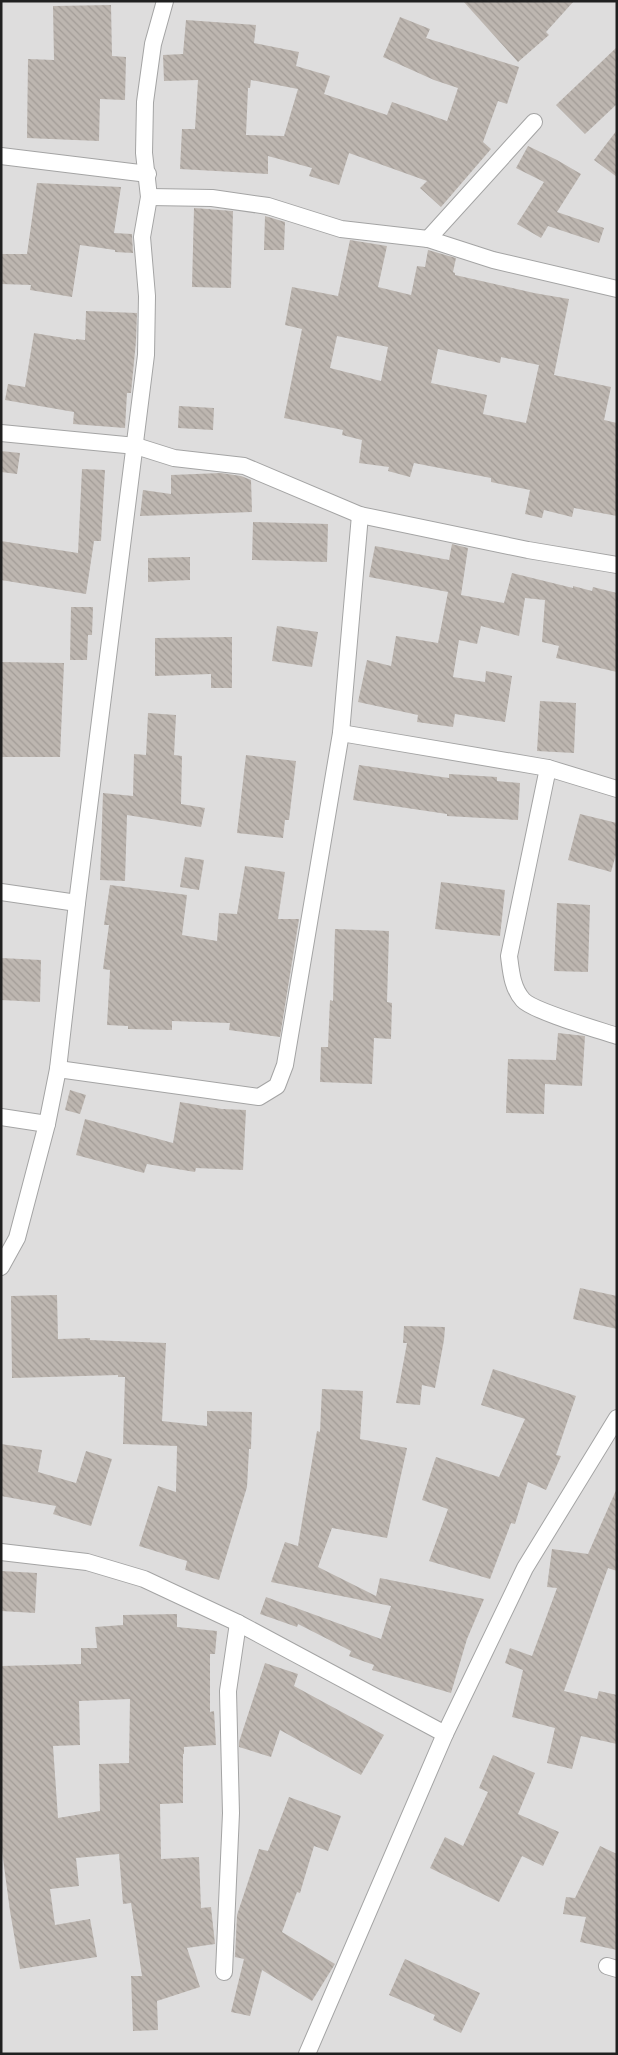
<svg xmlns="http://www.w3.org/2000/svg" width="618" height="2055" viewBox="0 0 618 2055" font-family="'Sofia Sans Condensed',sans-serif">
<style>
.residential{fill:#dedddd}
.building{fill:url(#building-back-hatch);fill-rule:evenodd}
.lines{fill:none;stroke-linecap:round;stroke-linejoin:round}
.minor-casing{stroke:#a4a4a4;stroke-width:18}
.minor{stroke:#fff;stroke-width:16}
</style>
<defs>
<pattern id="building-back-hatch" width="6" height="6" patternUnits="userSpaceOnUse" patternTransform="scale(1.25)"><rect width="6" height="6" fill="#bdb6b0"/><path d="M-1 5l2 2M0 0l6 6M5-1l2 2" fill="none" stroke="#a29c97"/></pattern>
</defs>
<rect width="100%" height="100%" fill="#f0ede6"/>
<rect class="residential" x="1" y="1" width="616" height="2053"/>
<g class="building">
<polygon points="463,1 574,1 546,32 549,35 518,62"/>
<polygon points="111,5 112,56 126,57 125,100 100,99 99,141 27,138 28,59 54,60 53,6"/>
<path d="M400 17 430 29 426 38 519 67 507 104 498 101 483 142 491 149 441 207 420 188 427 181 349 153 339 185 309 176 312 168 268 156V174L180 169 182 129H195L198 80 164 81 163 55 183 54 186 20 256 25 254 43 299 52 296 66 330 76 324 94 387 115 392 102 447 121 458 88 434 80 383 57ZM251 80 298 89 284 136 246 135 248 88H250Z"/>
<polygon points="617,47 617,104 585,134 556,105"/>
<polygon points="617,130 617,177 594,160"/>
<polygon points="528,146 557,160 581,174 557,212 604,228 599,243 548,226 541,238 517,224 544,182 516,168"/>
<polygon points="37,183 121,187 114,233 132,234 133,253 115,252 115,250 80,245 72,297 30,290 31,285 1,284 1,254 27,254"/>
<polygon points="194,208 233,211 231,288 192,287"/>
<polygon points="265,216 285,222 284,250 264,250"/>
<path d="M350 240 387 246 378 287 411 295 417 266 425 267 428 250 456 258 453 272 455 273V275L534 293 569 299 554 375 611 387 604 420 617 423V516L574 508 572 517 544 510 542 518 525 514 530 490 491 482V478L414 463 410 477 388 471 389 467 359 463 362 440 342 435 343 430 284 418 302 329 285 325 292 287 338 296ZM337 336 388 347 381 381 330 368ZM438 349 500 363 501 357 539 365 526 423 483 414 487 395 431 383Z"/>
<polygon points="86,311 137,313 136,341 131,393 127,393 125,428 73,424 74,412 5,400 8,384 25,387 34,333 76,340 76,339 85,340"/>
<polygon points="179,406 214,408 213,430 178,428"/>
<polygon points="1,451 20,453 17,474 1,472"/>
<polygon points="82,469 105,470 101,541 94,541 86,594 1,580 1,541 78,553"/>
<polygon points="221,473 241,476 251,480 252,512 140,516 143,490 171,494 171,475"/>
<polygon points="253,522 328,524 327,562 252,560"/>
<polygon points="452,544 468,548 461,595 504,603 512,573 573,588 573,586 592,591 593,587 617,593 617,672 556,658 559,646 542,642 545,600 525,598 519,636 481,626 477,644 459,640 453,677 485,682 486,671 512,676 505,722 455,714 453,727 417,722 418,715 358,702 367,660 391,666 396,636 438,643 448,592 369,577 375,546 449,560"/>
<polygon points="190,557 190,580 148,582 148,558"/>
<polygon points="71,607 93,607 92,635 88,635 87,660 70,660"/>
<polygon points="277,626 318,632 312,667 272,661"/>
<polygon points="232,637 232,688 211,688 211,674 155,676 155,638"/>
<polygon points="1,662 64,663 60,757 1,757"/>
<polygon points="540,701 576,703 574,753 537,751"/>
<polygon points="148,713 176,715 174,755 182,756 181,804 205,808 201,827 127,815 125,881 100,880 103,793 133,796 134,754 146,755"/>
<polygon points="246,755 296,761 289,820 285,820 283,838 237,833"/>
<polygon points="359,765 449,778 449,774 497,777 497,781 520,783 518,820 447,816 447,814 353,800"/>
<polygon points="580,814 617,823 617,851 611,872 568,860"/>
<polygon points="185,857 204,860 199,890 180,887"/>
<polygon points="245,866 285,872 278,919 299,919 280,1037 229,1030 230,1023 172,1021 172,1030 128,1029 128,1026 107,1025 110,970 103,969 109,925 104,925 110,885 187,895 182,935 217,941 219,913 237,914"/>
<polygon points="441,882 505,890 500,936 435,929"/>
<polygon points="557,903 590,905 588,972 554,971"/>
<polygon points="335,929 389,931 387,1002 392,1003 391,1039 374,1038 372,1084 320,1082 321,1047 328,1047 330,1000 333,1001"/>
<polygon points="1,958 41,960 40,1002 1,1000"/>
<polygon points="558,1033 585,1036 582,1086 545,1084 544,1114 506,1113 508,1059 556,1060"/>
<polygon points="70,1090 86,1095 80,1114 65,1110"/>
<polygon points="180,1102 222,1109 246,1110 243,1170 196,1168 195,1172 147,1164 144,1173 76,1155 85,1119 173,1143"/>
<polygon points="580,1288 617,1296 617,1329 573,1319"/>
<polygon points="57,1295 58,1339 90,1338 90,1340 166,1343 162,1421 207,1426 207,1411 252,1412 251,1449 249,1449 247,1487 219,1580 185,1570 187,1561 139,1546 158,1486 176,1492 177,1446 123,1444 125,1377 118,1377 118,1375 12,1378 11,1296"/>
<polygon points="404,1326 445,1327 444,1340 435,1388 422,1385 420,1405 396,1403 407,1343 403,1343"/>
<polygon points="493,1369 576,1396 556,1455 561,1456 546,1490 528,1482 515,1524 511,1523 490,1579 429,1561 448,1509 422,1500 436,1457 499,1477 525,1419 481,1405"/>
<polygon points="322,1389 363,1391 360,1439 407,1448 387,1538 332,1528 318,1567 376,1596 380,1578 484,1599 467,1639 451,1693 372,1670 374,1665 349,1656 351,1651 298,1624 297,1627 260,1614 266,1597 381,1639 391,1606 271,1582 285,1542 298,1546 317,1431 320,1432"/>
<polygon points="1,1444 42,1450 38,1472 76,1483 86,1451 112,1459 91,1526 53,1514 56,1506 1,1496"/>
<polygon points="617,1488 617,1571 608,1568 564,1691 597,1699 599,1691 617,1695 617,1744 581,1736 572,1769 547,1763 555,1728 512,1717 523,1670 505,1663 510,1648 532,1656 557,1588 547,1587 552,1549 588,1554"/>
<polygon points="1,1571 37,1573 35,1613 1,1611"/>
<path d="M177 1614V1627L217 1631 215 1654H210V1712L214 1711 216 1745 184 1747V1754H183V1803L160 1804 161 1859 199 1857 201 1908 211 1907 215 1944 187 1948 200 1987 157 2001 158 2030 133 2031 131 1976H142L131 1903 123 1904 119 1854 76 1858 79 1886 50 1889 55 1925 90 1919 97 1957 20 1969 10 1911 1 1844V1666L81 1664V1648H97L95 1627 123 1625V1615ZM130 1699 129 1763 99 1764 100 1811 58 1818 53 1746 80 1745 79 1701Z"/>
<polygon points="265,1663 298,1674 294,1686 384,1735 361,1775 280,1730 271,1757 239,1747 239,1742"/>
<polygon points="493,1755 535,1773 518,1814 559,1832 543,1866 522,1856 499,1902 430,1868 445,1837 463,1846 488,1792 479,1788"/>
<polygon points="289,1797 341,1816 328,1851 314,1846 300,1893 297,1892 282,1932 335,1964 312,2001 262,1970 250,2016 231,2012 244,1959 235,1957 237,1915 259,1849 268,1851"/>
<polygon points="600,1846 617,1854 617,1950 580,1942 586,1917 563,1914 566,1897 575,1898"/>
<polygon points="405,1959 480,1993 461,2033 433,2020 435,2015 389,1995"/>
</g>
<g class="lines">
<defs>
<g id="minor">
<polyline points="1,156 148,174"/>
<polyline points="149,197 212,198 268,206 341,229 428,239 493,260 617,289"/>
<polyline points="428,239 534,122"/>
<polyline points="1,433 136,446 174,458 244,466 360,515 528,550 617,565"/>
<polyline points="341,733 548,768 617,789"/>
<path d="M548 768 509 956C511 971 512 988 523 1000 533 1011 599 1030 617 1036"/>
<polyline points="1,892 77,903"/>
<polyline points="58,1069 259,1097 277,1086 285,1065 341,733 360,515"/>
<polyline points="1,1117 47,1124"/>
<polyline points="1,1267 17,1238 47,1124 58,1069 77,903 146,355 147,296 142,237 149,197 144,153 145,102 153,44 165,1"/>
<polyline points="1,1552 87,1562 144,1579 238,1623 445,1734"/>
<polyline points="607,1966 617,1969"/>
<polyline points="224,1972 231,1813 228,1691 238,1623"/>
<polyline points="307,2054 445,1734 525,1568 617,1418"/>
</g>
</defs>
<use href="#minor" class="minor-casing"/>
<use href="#minor" class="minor"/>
</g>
<rect width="618" height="2055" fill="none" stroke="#202020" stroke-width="5"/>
</svg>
